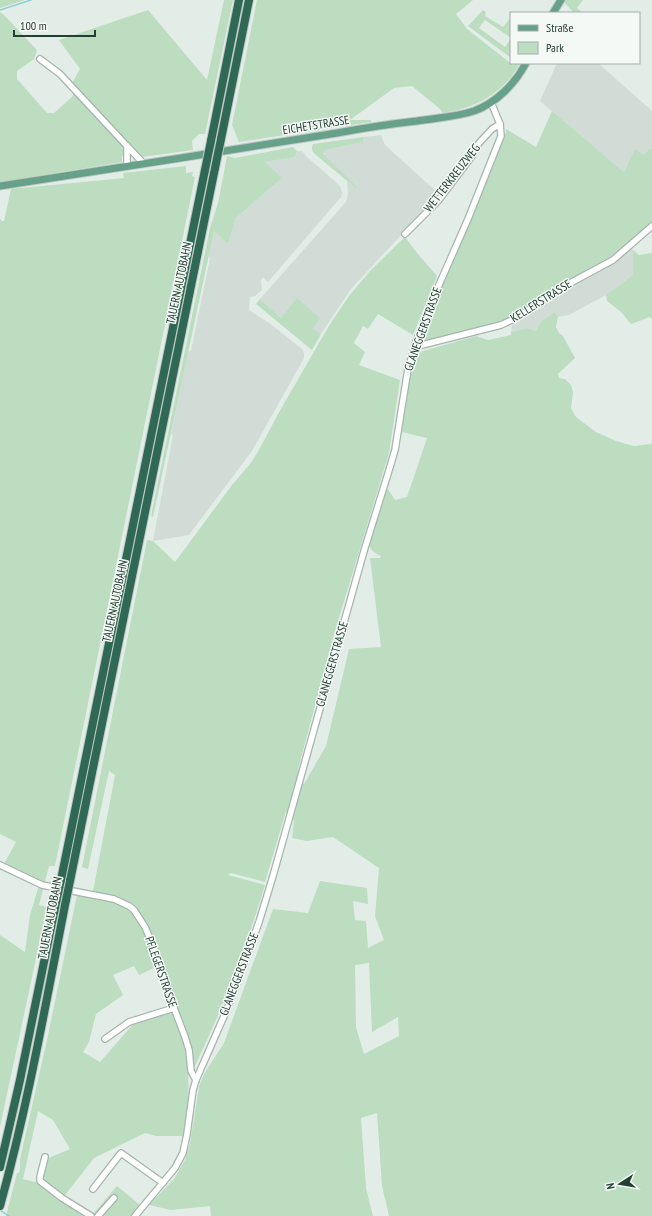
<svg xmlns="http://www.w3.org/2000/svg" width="652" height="1216" viewBox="0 0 652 1216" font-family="'PT Sans Narrow',sans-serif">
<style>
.built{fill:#d1dcd6}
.green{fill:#bcddc0;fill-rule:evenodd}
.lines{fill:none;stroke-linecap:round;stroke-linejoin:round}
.stream{stroke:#8cd0d0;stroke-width:1.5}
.minor-casing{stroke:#a6b5ad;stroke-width:8}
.major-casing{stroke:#c1c9c6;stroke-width:9}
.highway-casing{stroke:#c1c9c6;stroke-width:10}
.minor{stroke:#fff;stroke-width:5.5}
.major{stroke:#68a18a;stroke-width:7}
.highway{stroke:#2f6955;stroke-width:8}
.highway-bridge-casing{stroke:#c1c9c6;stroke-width:10;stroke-linecap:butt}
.highway-bridge{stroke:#2f6955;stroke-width:8}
.labels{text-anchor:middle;stroke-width:3;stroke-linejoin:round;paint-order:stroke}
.street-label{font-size:12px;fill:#233e32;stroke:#f4f9f6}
</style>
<rect width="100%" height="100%" fill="#e3ede7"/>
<g class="built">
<polygon points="557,63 598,63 652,111 652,149 650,148 644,155 635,148 624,172 540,101"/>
<polygon points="381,135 385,145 439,194 351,289 321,334 313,329 297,299 281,318 260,299 346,202 348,194 347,181 356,188 355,185 323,155 325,150 363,142 364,137"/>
<polygon points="297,151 302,151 307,157 338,184 341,188 342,193 341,197 268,282 263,277 261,280 262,290 255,296 250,297 249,310 272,325 303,350 304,354 304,358 252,451 189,535 153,541 173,435 171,434 188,351 191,351 210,258 208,256 214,231 228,244 236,218 282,178 264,162 295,157"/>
<polygon points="628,243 633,250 633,275 606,295 569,315 558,317 555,312 541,321 536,331 528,328 511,332 514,316 572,279 598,264 615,254"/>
</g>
<g class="green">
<polygon points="0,0 25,0 0,8"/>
<polygon points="224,0 233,0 205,134 199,134 192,141 193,150 142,157 136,151 122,156 122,162 0,182 0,12 3,14 37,50 34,59 17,71 17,79 47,113 54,113 73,96 72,83 80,69 59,40 148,10 207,80"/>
<path d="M257 0H473L456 14 467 29 513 65 515 63H520C504 93 476 108 443 113L440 109 412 86 394 88 350 120H371V122L239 142 232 125Z"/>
<polygon points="566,0 583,0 577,8 583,13 574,13 564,2"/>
<polygon points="483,10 486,12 485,16 503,27 511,17 511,38 485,20 479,28 505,47 511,38 511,58 468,26"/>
<polygon points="552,111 624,172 635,148 644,155 650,148 652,149 652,223 615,254 514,316 494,324 433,339 426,340 423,338 422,335 424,328 498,152 504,134 506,133 506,129 536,147"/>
<path d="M364 137 363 142 325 150 323 154 355 185 357 189 316 155C312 151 311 149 313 144Z"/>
<polygon points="293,147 297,151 295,157 265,162 282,178 236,218 228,244 214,231 153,517 151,516 210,228 218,203 227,156 235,158"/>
<polygon points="186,166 186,173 193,172 192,176 195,177 55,866 49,866 39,905 47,907 0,1127 0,935 25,952 30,915 40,882 4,864 16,842 0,834 0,219 2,221 4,221 11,189 124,178 123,173"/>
<path d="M405 237 417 253 437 276 413 335 378 314 368 329 363 326 354 343 365 352 359 365 400 380 389 453 335 631 298 769 304 784 326 746 349 649 381 647 370 558H380L381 556C375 553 371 551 369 545L386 490 388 489 395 500 407 497 427 438 402 432 411 370 416 353 476 336 488 340 511 335V332L528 328 536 331 541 321 555 312 558 317 556 327 559 333 563 336 575 358 558 374 559 378 565 379 571 385 573 392 571 408 576 417 596 432 616 441 634 446 652 444V1216H389L382 1186 377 1113 361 1118 366 1188 373 1216H211L210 1206 171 1210 149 1205 174 1179 185 1160 190 1143 199 1087 204 1074 224 1043 273 909 308 913 320 881 367 888 368 904 353 901 355 920 366 921 368 948 384 940 375 916 379 868 333 837 307 841 292 838 294 820 286 811 265 882 231 873 228 875 265 885C246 948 222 1010 194 1068L157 950 130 904 118 897 93 891 115 775 109 771 88 869 82 867 147 540 153 541 175 562 232 485 250 464 259 450 278 414 330 324 349 296 370 271ZM369 963 372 1032 398 1017 399 1036 364 1054 356 1027 355 965Z"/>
<polygon points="633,250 639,255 652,253 652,319 650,317 631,324 621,312 607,301 606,295 633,275"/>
<polygon points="297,298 320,318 313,329 321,334 312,350 256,304 260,299 281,318"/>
<path d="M77 895C89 897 102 898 114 902 141 910 150 942 158 966L139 975 134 966 113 975 123 995 96 1014 89 1042 83 1052 100 1062 135 1022 172 1011C176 1020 180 1030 183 1040 192 1073 188 1103 184 1136H156L145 1133 94 1158 62 1199 88 1216H6L17 1173H19L20 1168V1159L47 1040ZM38 1111 53 1120 70 1149 46 1159 39 1183 23 1179Z"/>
<polygon points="117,1186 140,1205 131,1216 95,1216 93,1214"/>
</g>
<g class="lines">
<g class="stream">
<polyline points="0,10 31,0"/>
<polyline points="0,1210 9,1216"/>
</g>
<defs>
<g id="minor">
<polyline points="40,59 60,74 127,146 127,166"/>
<polyline points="127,146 143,163"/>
<polyline points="405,234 438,201 472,156 479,143 492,129 500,124"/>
<polyline points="416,342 422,345 501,325 518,317 561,288 613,260 652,226"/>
<polyline points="0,865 42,885 114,899 129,906 134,910 145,927 157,955 174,1008 185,1037 189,1050 191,1071 196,1080"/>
<polyline points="105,1039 129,1022 174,1008"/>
<polyline points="45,1157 40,1177 40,1181 62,1198 91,1216"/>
<polyline points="93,1189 121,1153 163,1183"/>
<polyline points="98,1216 114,1198"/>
<polyline points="135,1216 175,1168 183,1153 187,1134 193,1090 196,1080 228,1007 259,922 273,876 364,551 390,467 395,450 408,369 416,342 435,294 468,219 501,136 500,124 491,102"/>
</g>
<g id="major">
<polyline points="553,13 561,0"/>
<path d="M0 186C112 169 225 151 337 133 364 128 390 124 417 121 436 118 456 117 474 111 496 103 515 84 526 63"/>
</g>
<g id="highway">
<polyline points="221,139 249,0"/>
<polyline points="211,141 239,0"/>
<polyline points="61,880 205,170"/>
<polyline points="70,881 215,168"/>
<polyline points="0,1167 20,1080 57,898"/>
<path d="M0 1206C28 1105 46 1002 66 900"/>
</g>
</defs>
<use href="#minor" class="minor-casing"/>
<use href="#major" class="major-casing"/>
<use href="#highway" class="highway-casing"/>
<use href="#minor" class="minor"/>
<use href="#major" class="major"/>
<use href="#highway" class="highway"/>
<defs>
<g id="highway-bridge">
<polyline points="215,168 221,139"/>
<polyline points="205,170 211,141"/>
<polyline points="57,898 61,880"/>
<polyline points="66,900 70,881"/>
</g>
</defs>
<use href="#highway-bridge" class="highway-bridge-casing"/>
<use href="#highway-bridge" class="highway-bridge"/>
</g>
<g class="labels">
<g class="street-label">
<text transform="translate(316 125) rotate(-9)" y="4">EICHETSTRASSE</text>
<text transform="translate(452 178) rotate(-52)" y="4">WETTERKREUZWEG</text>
<text transform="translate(179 283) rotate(-78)" y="4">TAUERN AUTOBAHN</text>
<text transform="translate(541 301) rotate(-32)" y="4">KELLERSTRASSE</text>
<text transform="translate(423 329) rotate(-70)" y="4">GLANEGGERSTRASSE</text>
<text transform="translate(115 601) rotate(-78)" y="4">TAUERN AUTOBAHN</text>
<text transform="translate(332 664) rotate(-74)" y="4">GLANEGGERSTRASSE</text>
<text transform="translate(50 918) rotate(-79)" y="4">TAUERN AUTOBAHN</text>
<text transform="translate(161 972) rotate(71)" y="4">PFLEGERSTRASSE</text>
<text transform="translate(239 974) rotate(-69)" y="4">GLANEGGERSTRASSE</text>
</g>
</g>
<rect x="510" y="12" width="130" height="52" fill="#f4f9f6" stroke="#a0aea8"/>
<rect x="518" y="25" width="20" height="6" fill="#68a18a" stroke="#a0aea8"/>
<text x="546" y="32" font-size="12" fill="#233e32">Straße</text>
<rect x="518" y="42" width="20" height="12" fill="#bcddc0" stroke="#a0aea8"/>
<text x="546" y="52" font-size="12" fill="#233e32">Park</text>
<g transform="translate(620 1184) rotate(258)" stroke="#f4f9f6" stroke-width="3" paint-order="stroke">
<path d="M0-3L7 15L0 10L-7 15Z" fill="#233e32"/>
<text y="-6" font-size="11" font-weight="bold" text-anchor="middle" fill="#233e32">N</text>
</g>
<path d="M14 30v6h81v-6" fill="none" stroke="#233e32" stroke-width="2"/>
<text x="20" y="30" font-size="12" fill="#233e32" stroke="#f4f9f6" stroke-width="3" paint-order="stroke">100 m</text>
</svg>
